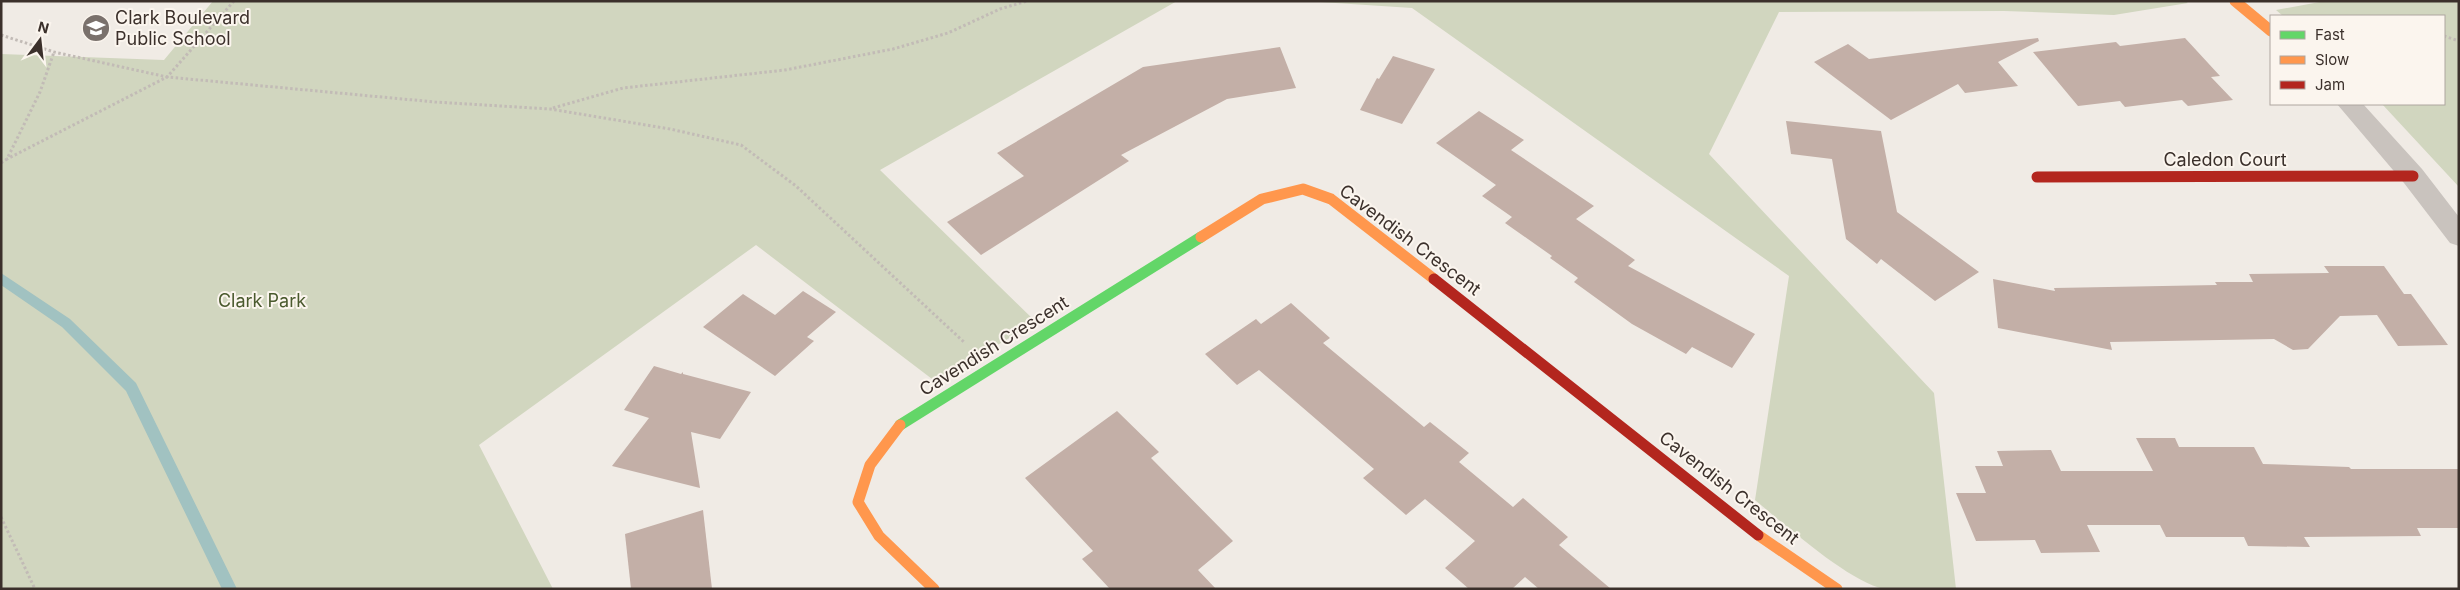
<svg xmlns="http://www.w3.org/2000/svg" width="2460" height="590" viewBox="0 0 2460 590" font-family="Inter,sans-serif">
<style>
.green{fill:#d1d6bf}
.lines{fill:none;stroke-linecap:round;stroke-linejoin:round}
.stream{fill:#a1c2c1;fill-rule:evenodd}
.building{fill:#c3afa7}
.path{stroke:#c2bbb6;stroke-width:3;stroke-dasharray:2.5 2.5;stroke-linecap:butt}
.street{fill:#c9c3be;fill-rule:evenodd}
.fast{stroke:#63d668;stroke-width:11}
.slow{stroke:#ff974d;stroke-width:11}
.jam{stroke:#b3261e;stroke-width:11}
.labels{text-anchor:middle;stroke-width:4;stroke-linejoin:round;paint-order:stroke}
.poi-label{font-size:18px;fill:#3b302b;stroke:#fbf5ee;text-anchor:start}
.street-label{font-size:18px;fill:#3b302b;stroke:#fbf5ee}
.park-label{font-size:18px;fill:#4a5a2e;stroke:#fbf5ee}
</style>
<rect width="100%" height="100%" fill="#f0ebe5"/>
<g class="green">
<polygon points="213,1 1177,1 880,170 1036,322 936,382 756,245 479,445 553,589 1,589 1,54 164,60"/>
<path d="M1305 1H2185L2188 3 2114 15 2004 11 1779 12 1709 154 1934 393 1956 589C1937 589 1901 590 1884 589 1849 582 1784 524 1755 500L1789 276 1412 8Z"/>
<polygon points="2325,1 2459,1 2459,187 2382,104 2444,104 2444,16 2283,16 2276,10"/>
</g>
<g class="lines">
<polygon class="stream" points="1,273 70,319 136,383 237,589 222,589 126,391 62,327 1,285"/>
</g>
<g class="building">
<polygon points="2038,38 2039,41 1998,62 2018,86 1965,93 1958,84 1891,120 1814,62 1848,44 1869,59"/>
<polygon points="2185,38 2220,76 2211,77 2233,100 2188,106 2182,100 2125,107 2120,101 2078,106 2033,52 2116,42 2120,46"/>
<polygon points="1280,47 1296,88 1227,99 1121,155 1129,161 981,255 947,222 1024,176 997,153 1143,67"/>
<polygon points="1393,56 1435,69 1402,124 1360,110 1377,78 1379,79"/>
<polygon points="1479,111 1524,140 1511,150 1594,206 1576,219 1635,260 1628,266 1755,334 1732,368 1692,347 1686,354 1632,324 1574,282 1578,278 1550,258 1552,256 1505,223 1512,217 1482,196 1496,185 1436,143"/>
<polygon points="1786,121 1881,131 1897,212 1979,272 1935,301 1881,259 1877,264 1846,239 1832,159 1791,154"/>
<polygon points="2324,266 2384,266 2404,294 2411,294 2448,345 2398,346 2377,315 2340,316 2308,349 2293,350 2274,339 2110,342 2112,350 1998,328 1993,279 2055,291 2054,288 2217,285 2215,282 2253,282 2249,274 2329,273"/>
<polygon points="803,291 836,312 807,337 814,341 775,376 703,327 743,294 775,315"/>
<polygon points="1291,303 1330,338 1323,343 1424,427 1430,422 1469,453 1459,462 1513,507 1523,498 1568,537 1559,545 1611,589 1539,589 1525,577 1512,589 1469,589 1445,568 1475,541 1425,499 1406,515 1363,478 1374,469 1259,370 1237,385 1205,354 1256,319 1261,324"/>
<polygon points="654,366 681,374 683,372 683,374 751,392 720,439 691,432 700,488 612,466 649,418 624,410"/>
<polygon points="1117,411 1159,452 1151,458 1233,541 1198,570 1216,589 1110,589 1082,559 1093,551 1025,478"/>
<polygon points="2136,438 2175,438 2179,447 2254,447 2263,464 2349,467 2351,469 2459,469 2459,528 2417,528 2421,536 2304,537 2310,547 2248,546 2244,537 2166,537 2160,525 2087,525 2100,552 2041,553 2035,540 1976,541 1956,493 1986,493 1975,466 2003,466 1997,451 2051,450 2061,471 2153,471"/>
<polygon points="703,510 712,589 631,589 625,534"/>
</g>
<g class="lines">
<g class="path">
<polyline points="234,1 167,77 435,102 550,109 670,129 741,145 796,186 965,343"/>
<polyline points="1,35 54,52 167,77 7,159"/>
<polyline points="2444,36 2459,41"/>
<polyline points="553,108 623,88 785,70 893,49 948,33 1000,9 1027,1"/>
<polyline points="1,163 7,159 40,92 54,52"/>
<polyline points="1,517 35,589"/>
</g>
<polygon class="street" points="2337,104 2363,104 2422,169 2459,217 2459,246 2450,243 2404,183"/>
<polyline class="fast" points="900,425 1201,237"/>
<g class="slow">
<polyline points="2235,1 2271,31"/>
<polyline points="1201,237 1262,199 1303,189 1331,199 1434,279"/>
<polyline points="900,425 870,465 858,502 879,536 934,589"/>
<polyline points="1758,535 1837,589"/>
</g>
<g class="jam">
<polyline points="2037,177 2413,176"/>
<polyline points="1434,279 1758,535"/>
</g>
</g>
<defs>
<symbol id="school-disc" viewBox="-11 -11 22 22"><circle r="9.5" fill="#7a716c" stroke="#fbf5ee"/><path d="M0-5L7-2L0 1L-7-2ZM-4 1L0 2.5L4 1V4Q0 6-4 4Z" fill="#fff"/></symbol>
</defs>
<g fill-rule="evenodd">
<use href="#school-disc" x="80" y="12" width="32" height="32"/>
</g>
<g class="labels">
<g class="poi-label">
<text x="115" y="24">Clark Boulevard<tspan x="115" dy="21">Public School</tspan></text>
</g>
<g class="street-label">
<text x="2225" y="166">Caledon Court</text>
<text transform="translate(1410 240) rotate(37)" y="6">Cavendish Crescent</text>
<text transform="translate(994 346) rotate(-32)" y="6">Cavendish Crescent</text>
<text transform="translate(1729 488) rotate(38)" y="6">Cavendish Crescent</text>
</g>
<g class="park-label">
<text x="262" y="307">Clark Park</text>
</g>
</g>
<rect width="2460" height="590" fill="none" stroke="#3b302b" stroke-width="5"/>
<rect x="2270" y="15" width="175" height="90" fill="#fbf5ee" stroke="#aea6a0"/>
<rect x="2280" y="31" width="25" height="8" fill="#63d668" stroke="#aea6a0"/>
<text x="2315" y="40" font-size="15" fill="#3b302b">Fast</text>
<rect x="2280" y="56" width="25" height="8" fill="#ff974d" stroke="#aea6a0"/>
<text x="2315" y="65" font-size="15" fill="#3b302b">Slow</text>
<rect x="2280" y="81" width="25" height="8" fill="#b3261e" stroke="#aea6a0"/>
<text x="2315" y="90" font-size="15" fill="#3b302b">Jam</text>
<g transform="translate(40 40) rotate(15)" stroke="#fbf5ee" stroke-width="4" paint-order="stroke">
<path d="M0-4L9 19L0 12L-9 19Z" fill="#3b302b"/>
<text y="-8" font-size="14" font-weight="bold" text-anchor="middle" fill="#3b302b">N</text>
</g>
</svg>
